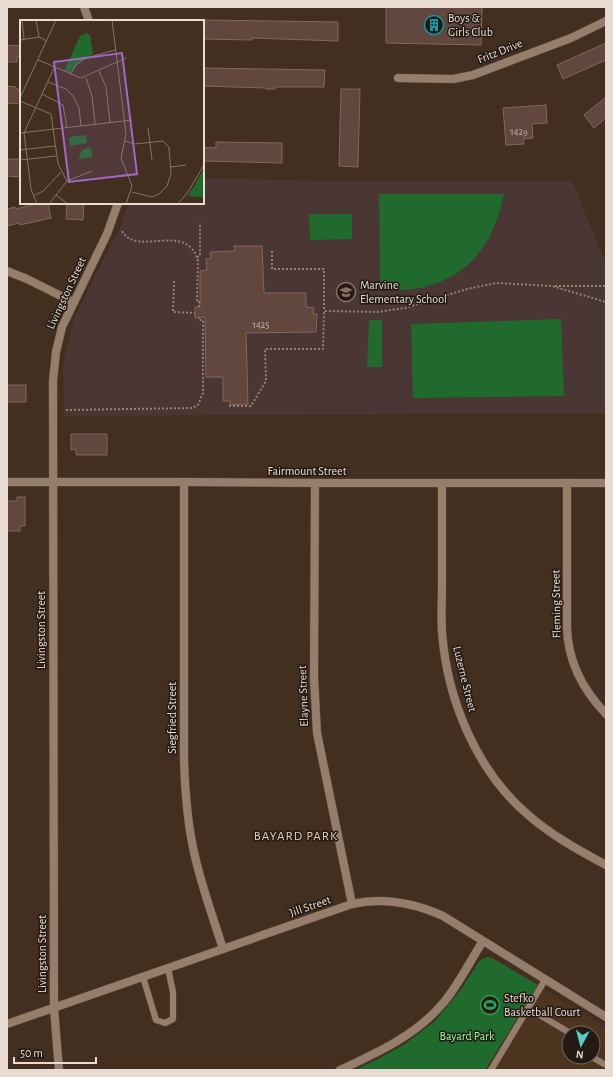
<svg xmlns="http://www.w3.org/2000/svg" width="613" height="1077" viewBox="0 0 613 1077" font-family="'Alegreya Sans',sans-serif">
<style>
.built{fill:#4c341f;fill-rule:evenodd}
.education{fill:#4a3632}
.green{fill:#206a2d}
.building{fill:#61473e;stroke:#83675e}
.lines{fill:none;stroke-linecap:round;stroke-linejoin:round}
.lane-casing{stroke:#5e4e41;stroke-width:7}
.street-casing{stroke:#5e4e41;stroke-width:9}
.path{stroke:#938276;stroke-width:2;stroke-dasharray:2 2;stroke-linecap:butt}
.lane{stroke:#957e6c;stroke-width:6}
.street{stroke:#957e6c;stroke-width:8}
.labels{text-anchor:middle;stroke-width:3;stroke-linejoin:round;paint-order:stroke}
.number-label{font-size:10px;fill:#c6b6ad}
.poi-label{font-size:12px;fill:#e8dbd2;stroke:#221a13;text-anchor:start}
.street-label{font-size:12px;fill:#e8dbd2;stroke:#221a13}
.park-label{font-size:12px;fill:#9afca3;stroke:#221a13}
.neighbourhood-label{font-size:13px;letter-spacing:1px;fill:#e6ceba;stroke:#221a13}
.inset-road{fill:none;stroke:#857467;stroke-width:1}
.view{fill:#a169c6;fill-opacity:0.15;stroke:#a169c6;stroke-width:2}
.inset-edge{fill:none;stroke:#e8dbd2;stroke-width:2}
</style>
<rect width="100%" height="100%" fill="#432f20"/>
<path class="built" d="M538 985 606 1028V1070H485ZM569 1033H593V1057H569Z"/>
<polygon class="education" points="203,178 365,182 572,181 606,264 606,414 462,413 461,414 64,416 63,365 72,327 75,317 99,268 121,227 128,203 203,203"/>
<g class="green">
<path d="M379 194H504C493 249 463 285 404 290 397 290 388 288 380 287Z"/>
<polygon points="309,214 352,214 352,239 310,240"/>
<polygon points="561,319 564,396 413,398 411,324"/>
<polygon points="369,320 382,320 382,367 367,367"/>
<polygon points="487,957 492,958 538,985 485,1070 355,1070 378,1059 405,1044 435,1021 459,992 480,960"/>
</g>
<g class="building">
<polygon points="386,7 482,7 481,45 386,43"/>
<polygon points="203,20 338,22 338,41 252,38 252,40 203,39"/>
<polygon points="606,43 606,60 563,79 557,65"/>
<polygon points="7,45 21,46 21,57 17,57 17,62 7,62"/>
<polygon points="203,68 325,70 324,87 275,87 275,89 266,89 266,88 203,86"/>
<polygon points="7,86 16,87 16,89 21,89 21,104 7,103"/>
<polygon points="341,89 360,89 358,167 339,166"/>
<polygon points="606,97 606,118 594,128 584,115"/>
<polygon points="546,105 547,123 532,124 533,138 523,139 524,144 506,145 503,108"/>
<polygon points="216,142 282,143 282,163 203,161 203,147 216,148"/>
<polygon points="7,159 21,159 21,177 7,176"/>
<polygon points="39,203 48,203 51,218 20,225 19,223 7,226 7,209 15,207 16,209"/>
<polygon points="67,203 84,203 83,220 66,219"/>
<polygon points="234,246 262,246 264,293 306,293 306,307 314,308 313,314 317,314 316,332 246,333 248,404 230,405 230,401 223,401 223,377 206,377 205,317 195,318 195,307 200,307 200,271 207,270 206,259 211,258 210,252 235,251"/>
<rect x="7" y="385" width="19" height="17"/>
<polygon points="71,434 107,434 107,455 76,455 76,449 71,450"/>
<polygon points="17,497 25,497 25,526 20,526 20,531 7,531 7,501 17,501"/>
</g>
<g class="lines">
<defs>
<g id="lane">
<polyline points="143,977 156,1020 165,1023 173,1019 173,992 168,968"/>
<polyline points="528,1008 570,1033"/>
<polyline points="592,1057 604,1064"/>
<polyline points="491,1070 545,980"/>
</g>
<g id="street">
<polyline points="84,7 89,21"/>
<polyline points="398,78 453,79 473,75 571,38 606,21"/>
<polyline points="7,271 27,279 73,302"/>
<polyline points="7,482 184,482 315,483 606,483"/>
<path d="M184 482V760C185 791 187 821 194 852 201 885 213 917 223 949"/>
<polyline points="315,483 314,677 317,733 352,904"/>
<path d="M567 483V628C568 662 583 690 606 714"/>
<path d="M442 484C442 517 442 550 442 584 442 600 441 616 442 632 447 699 476 770 527 814 551 835 578 850 606 865"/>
<path d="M7 1024 352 904C383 897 414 903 443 916L606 1017"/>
<polyline points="59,1070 54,1008 53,381 56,352 62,327 107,234 118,203"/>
<path d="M340 1070C377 1053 417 1035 444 1002 459 984 470 961 483 941"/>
</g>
</defs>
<use href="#lane" class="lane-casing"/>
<use href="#street" class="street-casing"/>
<g class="path">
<path d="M122 231C137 258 187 220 198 261L197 302H199V307"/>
<polyline points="272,251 272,269 324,269 324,311"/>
<polyline points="197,257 200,256 200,223"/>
<polyline points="174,281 173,312 195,313"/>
<polyline points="555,286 606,286"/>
<polyline points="229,406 251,406 266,381 265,349 323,349 324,311 377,312 405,308 467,289 496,283 552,286 606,302"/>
<polyline points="66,410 192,408 198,405 203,393 203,320 199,320 199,318"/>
</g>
<use href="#lane" class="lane"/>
<use href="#street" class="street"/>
</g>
<defs>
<symbol id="building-ring" viewBox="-11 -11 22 22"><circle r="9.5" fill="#221a13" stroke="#0f9aa8" stroke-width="1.5"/><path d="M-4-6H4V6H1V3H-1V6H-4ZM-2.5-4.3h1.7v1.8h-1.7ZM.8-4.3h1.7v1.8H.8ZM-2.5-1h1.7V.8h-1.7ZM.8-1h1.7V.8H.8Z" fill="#0f9aa8"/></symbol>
<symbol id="school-ring" viewBox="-11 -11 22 22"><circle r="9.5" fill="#221a13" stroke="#8d6e63" stroke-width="1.5"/><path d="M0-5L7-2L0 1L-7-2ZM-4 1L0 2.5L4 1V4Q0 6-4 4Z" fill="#8d6e63"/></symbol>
<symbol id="stadium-ring" viewBox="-11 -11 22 22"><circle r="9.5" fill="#221a13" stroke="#2e9e5b" stroke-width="1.5"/><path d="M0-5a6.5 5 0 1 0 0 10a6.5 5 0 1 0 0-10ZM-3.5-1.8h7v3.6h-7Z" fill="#2e9e5b"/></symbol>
</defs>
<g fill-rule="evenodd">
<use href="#building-ring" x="423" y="14" width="22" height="22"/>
<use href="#school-ring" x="335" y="281" width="22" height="22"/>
<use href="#stadium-ring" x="479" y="994" width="22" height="22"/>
</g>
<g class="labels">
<g class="number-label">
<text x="519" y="135">1429</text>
<text x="261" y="328">1425</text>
</g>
<g class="poi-label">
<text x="448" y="22">Boys &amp;<tspan x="448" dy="14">Girls Club</tspan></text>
<text x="360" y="289">Marvine<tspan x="360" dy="14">Elementary School</tspan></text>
<text x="504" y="1002">Stefko<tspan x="504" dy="14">Basketball Court</tspan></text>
</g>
<g class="street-label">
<text transform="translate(500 51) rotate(-22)" y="4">Fritz Drive</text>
<text transform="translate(66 293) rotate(-65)" y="4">Livingston Street</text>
<text x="307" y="475">Fairmount Street</text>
<text transform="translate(556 604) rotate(-91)" y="4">Fleming Street</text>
<text transform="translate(41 630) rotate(-90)" y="4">Livingston Street</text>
<text transform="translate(465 679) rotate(76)" y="4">Luzerne Street</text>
<text transform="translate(303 696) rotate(-92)" y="4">Elayne Street</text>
<text transform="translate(172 718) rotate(-90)" y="4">Siegfried Street</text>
<text transform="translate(310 906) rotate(-19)" y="4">Jill Street</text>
<text transform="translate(42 954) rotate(-90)" y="4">Livingston Street</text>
</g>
<g class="park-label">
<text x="467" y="1040">Bayard Park</text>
</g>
<g class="neighbourhood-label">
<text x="296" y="840">BAYARD PARK</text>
</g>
</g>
<g transform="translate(20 20)">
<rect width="184" height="184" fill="#432f20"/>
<path d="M66 13 70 15 73 34 58 43 50 53 44 51 60 16ZM66 115 67 123 50 126 49 117ZM71 127 72 137 58 139 62 130ZM184 149V177L168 176Z" fill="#206a2d"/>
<path class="inset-road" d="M2 0 4 19M16 0 19 17M92 0 106 114 101 138 112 166 106 184M0 20 19 17 27 21M18 40 61 58 106 38M79 51 86 67 90 103M50 55 56 45 66 38 95 30M66 58 72 76 75 104M28 62 46 69 53 76 59 88 61 106M22 74 43 85 47 108M0 78 36 0M0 81 31 94 38 144 47 161M128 108 132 140M0 113 112 100M105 121 115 124 143 121 149 127 151 154 147 166 139 174 132 177 112 172M0 130 35 126M0 140 36 136M151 147 166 145M36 175 48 184M13 176 23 171 41 152M17 184 11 169 4 113 34 48M29 184 47 161 72 151M158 184 168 172 184 145"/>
<path class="view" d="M102 33 117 154 49 162 34 42Z"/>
<rect width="184" height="184" class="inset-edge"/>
</g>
<rect width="613" height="1077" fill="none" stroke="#e8dbd2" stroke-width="16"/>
<g transform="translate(581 1045) rotate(187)"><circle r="19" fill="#221a13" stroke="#71675f"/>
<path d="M0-3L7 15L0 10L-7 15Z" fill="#58cec0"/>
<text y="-6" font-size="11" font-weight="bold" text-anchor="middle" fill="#e8dbd2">N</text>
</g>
<path d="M14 1057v6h82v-6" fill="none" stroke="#e8dbd2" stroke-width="2"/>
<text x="20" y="1057" font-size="12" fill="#e8dbd2" stroke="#221a13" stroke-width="3" paint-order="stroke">50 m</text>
</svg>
